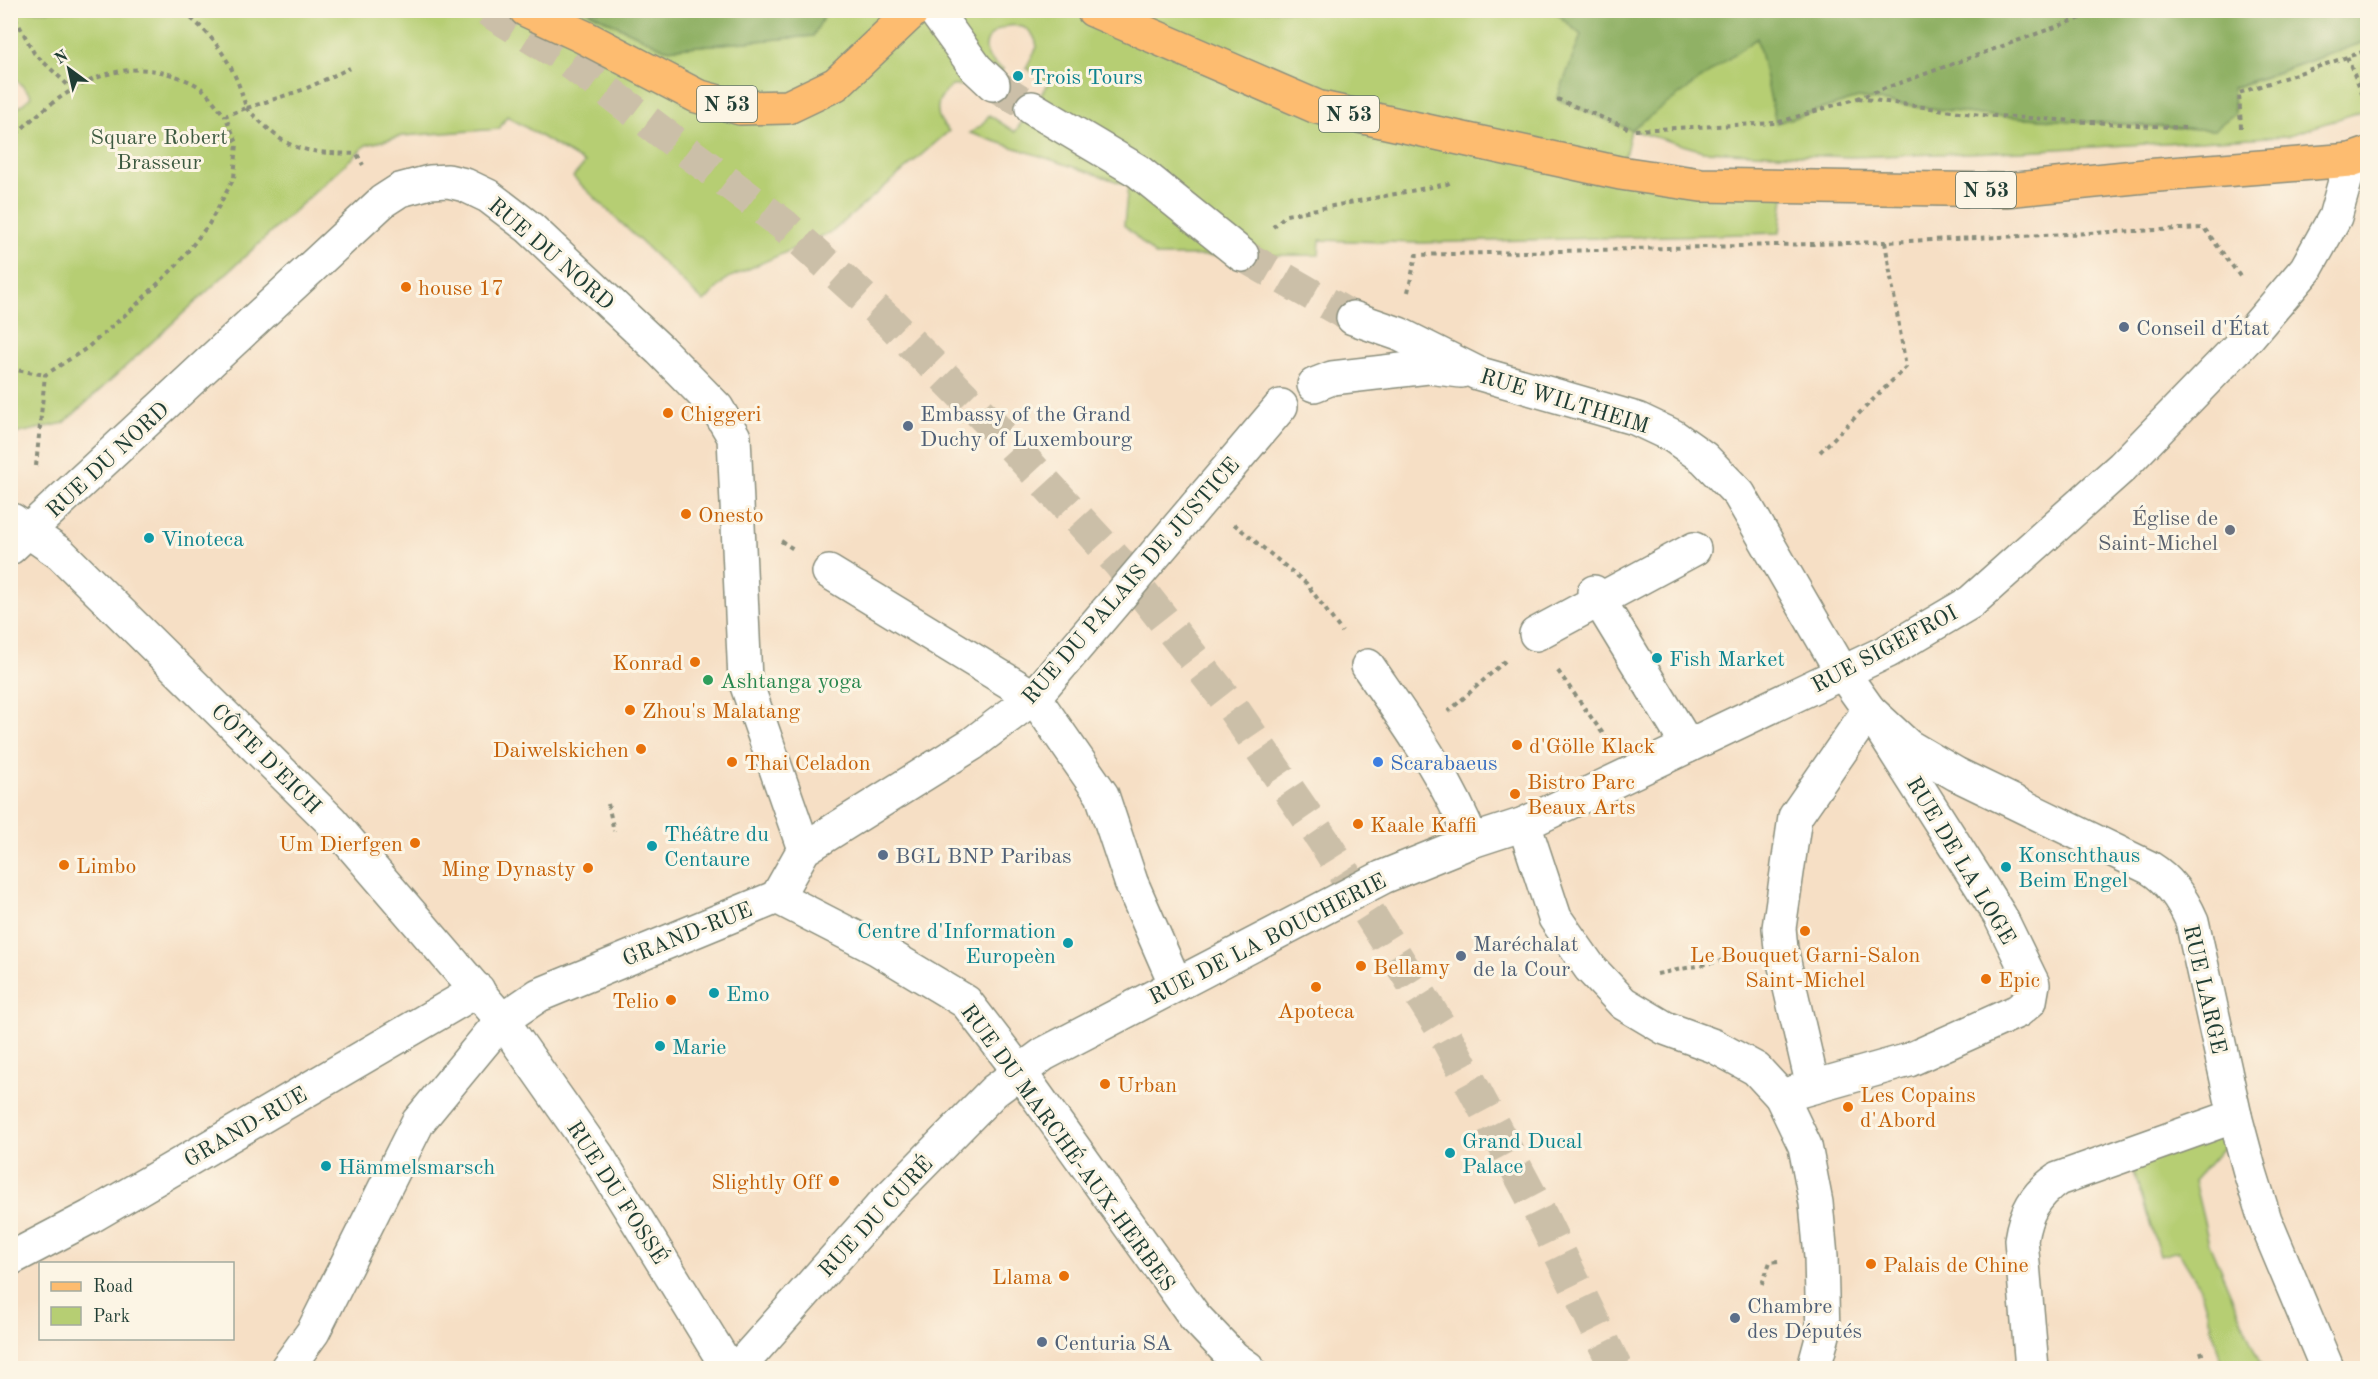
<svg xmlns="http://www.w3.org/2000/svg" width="2378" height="1379" viewBox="0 0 2378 1379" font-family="'Old Standard TT',serif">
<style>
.green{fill:#b6ce73;stroke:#6a8654;stroke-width:1.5}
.forest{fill:#90b165;stroke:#58774c;stroke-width:1.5}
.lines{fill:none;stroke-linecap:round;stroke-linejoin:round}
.street-tunnel{stroke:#cbbfa8;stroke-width:33;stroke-dasharray:33 16;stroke-linecap:butt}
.primary-tunnel{stroke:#cbbfa8;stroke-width:33;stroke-dasharray:33 16;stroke-linecap:butt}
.street-casing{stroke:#8a8e7c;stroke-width:36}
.primary-casing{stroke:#8a8e7c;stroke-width:36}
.path{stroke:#8a8e7c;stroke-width:4;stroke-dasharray:4.5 4.5;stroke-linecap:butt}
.street{stroke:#fff;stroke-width:33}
.primary{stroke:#fdbc6f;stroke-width:33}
.culture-dot{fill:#0f9aa8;stroke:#fcf5e5;stroke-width:2}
.food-dot{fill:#e8710a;stroke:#fcf5e5;stroke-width:2}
.service-dot{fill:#5c6f8a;stroke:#fcf5e5;stroke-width:2}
.worship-dot{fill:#6b7280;stroke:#fcf5e5;stroke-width:2}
.leisure-dot{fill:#2e9e5b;stroke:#fcf5e5;stroke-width:2}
.shop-dot{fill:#3f7fe0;stroke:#fcf5e5;stroke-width:2}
.labels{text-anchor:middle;stroke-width:6;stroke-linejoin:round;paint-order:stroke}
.shield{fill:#fcf5e5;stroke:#617469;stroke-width:1.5}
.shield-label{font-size:21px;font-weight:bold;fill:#1f3d34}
.culture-label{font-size:22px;fill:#0d838f;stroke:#fcf5e5;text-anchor:start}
.park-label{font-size:22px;fill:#3d5a41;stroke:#fcf5e5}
.street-label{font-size:22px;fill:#1f3d34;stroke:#fcf5e5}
.food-label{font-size:22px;fill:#c56008;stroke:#fcf5e5;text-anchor:start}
.service-label{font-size:22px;fill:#4e5e75;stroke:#fcf5e5;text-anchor:start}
.worship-label{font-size:22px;fill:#5b616d;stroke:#fcf5e5;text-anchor:end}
.leisure-label{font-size:22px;fill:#27864d;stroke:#fcf5e5;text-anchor:start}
.shop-label{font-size:22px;fill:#366cbe;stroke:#fcf5e5;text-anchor:start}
</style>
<rect width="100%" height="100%" fill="#fcf5e5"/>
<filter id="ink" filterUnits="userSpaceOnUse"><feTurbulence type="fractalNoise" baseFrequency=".0167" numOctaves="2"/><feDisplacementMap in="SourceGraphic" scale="12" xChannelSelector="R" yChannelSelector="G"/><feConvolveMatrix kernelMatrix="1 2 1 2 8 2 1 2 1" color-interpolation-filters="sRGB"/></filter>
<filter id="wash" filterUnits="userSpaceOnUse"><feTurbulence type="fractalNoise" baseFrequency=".008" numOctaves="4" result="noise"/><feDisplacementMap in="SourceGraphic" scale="24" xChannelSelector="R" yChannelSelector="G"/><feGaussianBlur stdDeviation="1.35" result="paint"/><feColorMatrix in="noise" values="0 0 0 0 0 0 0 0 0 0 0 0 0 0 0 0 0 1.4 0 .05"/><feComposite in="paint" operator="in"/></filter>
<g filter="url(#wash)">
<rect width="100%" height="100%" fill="#f6dfc5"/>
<g class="green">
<path d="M827 10 1554 11 1581 35 1750 43 1758 38 1776 123 1858 98 1981 115 2214 130 2231 89 2367 41 2368 109 2287 136 2022 151 1850 157 1703 151 1631 130 1621 173 1785 187 1780 233 1419 243 1320 240 1319 255 1156 256 1124 225 1128 185 970 133 982 125 989 115 1015 132 1049 83 1026 68 1037 47C1030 0 952 41 1003 69L993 84 973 87 966 85 952 86C934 98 933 117 949 131L833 231 726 279 704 302 573 177 585 163 507 116 499 129 402 136 366 145 64 423 10 435 11 114 32 96 11 74 10 11H587L665 49 813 36Z"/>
<polygon points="2225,1134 2228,1142 2194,1181 2209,1243 2262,1368 2223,1368 2200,1287 2178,1251 2160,1256 2132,1166"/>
</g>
<g class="forest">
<polygon points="2367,10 2367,41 2232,88 2235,113 2214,130 1981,115 1858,98 1776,123 1757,38 1631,130 1557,99 1581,35 1554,11"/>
<polygon points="587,11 827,11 813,36 665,49"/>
</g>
</g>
<g filter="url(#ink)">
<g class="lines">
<g class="street-tunnel">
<polyline points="993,84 1032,108"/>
<polyline points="1242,255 1353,318"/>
</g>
<polyline class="primary-tunnel" points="487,10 560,55 784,225 892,324 997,430 1119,563 1232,707 1323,840 1443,1031 1538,1209 1616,1368"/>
<defs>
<g id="street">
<polyline points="934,10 976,68 993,84"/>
<polyline points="1032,108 1138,171 1242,255"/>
<path d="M1353 318 1399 334 1477 373 1637 419 1673 436 1704 458 1739 494 1842 672 1869 710 1908 746 1956 774 2150 868C2171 881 2183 900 2192 921L2235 1116 2250 1172 2265 1220 2327 1368"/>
<polyline points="1314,385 1332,378 1428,367 1461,371"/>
<polyline points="12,520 61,554 331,821 502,1020 597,1155 728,1368"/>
<polyline points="10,548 383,201 400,190 430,182 448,181 465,185 488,196 530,228 660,350 717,408 734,437 745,680 804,849"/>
<polyline points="829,572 1034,697 1102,795 1131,882 1176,985"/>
<polyline points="1594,592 1688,746"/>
<polyline points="1536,634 1694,549"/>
<path d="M1368 666C1407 723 1447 777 1472 841"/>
<polyline points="1524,824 1555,918 1590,968 1623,1003 1665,1028 1714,1046 1756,1069 1781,1096 1805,1146 1816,1203 1821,1257 1823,1335 1814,1368"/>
<polyline points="777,897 804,849 972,744 1034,697 1281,406"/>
<polyline points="777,897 878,949 966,1002 1019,1071 1195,1317 1234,1358 1248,1368"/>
<polyline points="1781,1096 1909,1060 2018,1011 2030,1001 2033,984 2000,916 1869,710 1795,817 1779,928 1781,949 1813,1087"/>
<polyline points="10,1259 90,1217 478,990"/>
<polyline points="287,1368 313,1332 418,1122 502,1020 539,995 777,897"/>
<polyline points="738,1368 887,1200 994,1091 1044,1054 1383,877 1472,841 1524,824 1888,651 1971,602 2122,467 2248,337 2306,269 2335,217 2351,160"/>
<path d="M2032 1368 2021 1240C2025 1213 2035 1195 2058 1179L2235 1116"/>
</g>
<g id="primary">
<polyline points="526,10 584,37 697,96 740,108 788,107 836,84 914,10"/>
<polyline points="1093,10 1317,107 1620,173 1701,185 2006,190 2145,176 2351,160 2368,154"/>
</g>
</defs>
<use href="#street" class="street-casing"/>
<use href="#primary" class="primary-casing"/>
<g class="path">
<polyline points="11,10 34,53 72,89"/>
<polyline points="2347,57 2368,108"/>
<polyline points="1858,98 1981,115 2185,128"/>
<polyline points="1557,99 1630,129"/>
<path d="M246 108C258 119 269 131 282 140 304 154 332 153 357 154L363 165"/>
<polyline points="247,108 305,89 350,68"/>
<polyline points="2241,128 2239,93 2368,50"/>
<polyline points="1635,130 1776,123 1858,98 2103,10"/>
<path d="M10 140C53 98 108 54 172 75 182 78 192 82 201 88 210 95 217 107 225 116"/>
<polyline points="1273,227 1286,215 1447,184 1453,181"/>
<polyline points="1408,292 1416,255 1885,242 2204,228 2242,279"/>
<polyline points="10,369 45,375"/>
<polyline points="1820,452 1906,367 1885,242"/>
<path d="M36 466 45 375 87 348 132 309 177 265 209 224 234 178 237 143 225 116 246 108C236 68 215 34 180 10"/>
<polyline points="1234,524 1306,583 1342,632"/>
<polyline points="781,541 795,550"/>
<polyline points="1558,671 1606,738"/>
<polyline points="1448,712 1505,661"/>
<polyline points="608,804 614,831"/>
<polyline points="1657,974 1741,957"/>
<polyline points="1762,1284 1770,1262 1779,1261"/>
<polyline points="2201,1351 2206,1368"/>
</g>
<use href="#street" class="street"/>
<use href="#primary" class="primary"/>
</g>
</g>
<g class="culture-dot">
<circle cx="1018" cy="76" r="6"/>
<circle cx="149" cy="538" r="6"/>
<circle cx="1657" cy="658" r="6"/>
<circle cx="652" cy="846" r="6"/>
<circle cx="2006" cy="867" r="6"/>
<circle cx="1068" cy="943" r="6"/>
<circle cx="714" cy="993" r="6"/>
<circle cx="660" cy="1046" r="6"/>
<circle cx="1450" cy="1153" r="6"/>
<circle cx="326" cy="1166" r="6"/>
</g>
<g class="food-dot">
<circle cx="406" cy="287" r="6"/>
<circle cx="668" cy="413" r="6"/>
<circle cx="686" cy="514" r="6"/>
<circle cx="695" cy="662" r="6"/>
<circle cx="630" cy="710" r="6"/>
<circle cx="1517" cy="745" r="6"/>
<circle cx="641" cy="749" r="6"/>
<circle cx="732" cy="762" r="6"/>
<circle cx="1515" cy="794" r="6"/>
<circle cx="1358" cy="824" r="6"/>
<circle cx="415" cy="843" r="6"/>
<circle cx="64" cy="865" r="6"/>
<circle cx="588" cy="868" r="6"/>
<circle cx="1805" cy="931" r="6"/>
<circle cx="1361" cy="966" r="6"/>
<circle cx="1986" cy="979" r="6"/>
<circle cx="1316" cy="987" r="6"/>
<circle cx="671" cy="1000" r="6"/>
<circle cx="1105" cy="1084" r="6"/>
<circle cx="1848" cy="1107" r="6"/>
<circle cx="834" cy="1181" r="6"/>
<circle cx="1871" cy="1264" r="6"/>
<circle cx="1064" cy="1276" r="6"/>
</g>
<g class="service-dot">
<circle cx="2124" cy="327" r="6"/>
<circle cx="908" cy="426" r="6"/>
<circle cx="883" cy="855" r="6"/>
<circle cx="1461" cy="956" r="6"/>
<circle cx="1735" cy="1318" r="6"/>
<circle cx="1042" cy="1342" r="6"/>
</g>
<circle class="worship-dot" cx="2230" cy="530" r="6"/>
<circle class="leisure-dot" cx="708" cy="680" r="6"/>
<circle class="shop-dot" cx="1378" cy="762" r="6"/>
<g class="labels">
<g class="shield">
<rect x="697" y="86" width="60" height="36" rx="4.5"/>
<rect x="1319" y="96" width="60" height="36" rx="4.5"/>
<rect x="1956" y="172" width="60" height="36" rx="4.5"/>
</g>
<g class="shield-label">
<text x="727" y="111">N 53</text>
<text x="1349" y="121">N 53</text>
<text x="1986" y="197">N 53</text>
</g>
<g class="culture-label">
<text x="1030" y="84">Trois Tours</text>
<text x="161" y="546">Vinoteca</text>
<text x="1669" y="666">Fish Market</text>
<text x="664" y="841">Théâtre du<tspan x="664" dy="25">Centaure</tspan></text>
<text x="2018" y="862">Konschthaus<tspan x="2018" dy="25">Beim Engel</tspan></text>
<text x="1056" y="938" text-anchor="end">Centre d'Information<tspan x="1056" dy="25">Europeèn</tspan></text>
<text x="726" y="1001">Emo</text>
<text x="672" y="1054">Marie</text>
<text x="1462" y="1148">Grand Ducal<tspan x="1462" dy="25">Palace</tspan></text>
<text x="338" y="1174">Hämmelsmarsch</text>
</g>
<g class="park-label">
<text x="159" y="144">Square Robert<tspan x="159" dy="25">Brasseur</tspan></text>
</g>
<g class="street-label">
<text transform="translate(552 253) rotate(41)" y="8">RUE DU NORD</text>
<text transform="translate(1565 400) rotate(17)" y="8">RUE WILTHEIM</text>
<text transform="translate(107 459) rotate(-43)" y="8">RUE DU NORD</text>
<text transform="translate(1130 580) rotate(-49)" y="8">RUE DU PALAIS DE JUSTICE</text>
<text transform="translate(1884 648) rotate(-28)" y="8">RUE SIGEFROI</text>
<text transform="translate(267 758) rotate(45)" y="8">CÔTE D'EICH</text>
<text transform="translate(1962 860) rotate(59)" y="8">RUE DE LA LOGE</text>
<text transform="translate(687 933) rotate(-22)" y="8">GRAND-RUE</text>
<text transform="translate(1267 938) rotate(-27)" y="8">RUE DE LA BOUCHERIE</text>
<text transform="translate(2206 989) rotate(77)" y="8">RUE LARGE</text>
<text transform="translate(245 1126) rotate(-30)" y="8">GRAND-RUE</text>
<text transform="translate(1069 1147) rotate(54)" y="8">RUE DU MARCHÉ-AUX-HERBES</text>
<text transform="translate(618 1192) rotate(57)" y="8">RUE DU FOSSÉ</text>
<text transform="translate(875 1216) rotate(-47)" y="8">RUE DU CURÉ</text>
</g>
<g class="food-label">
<text x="418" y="295">house 17</text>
<text x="680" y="421">Chiggeri</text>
<text x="698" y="522">Onesto</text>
<text x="683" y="670" text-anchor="end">Konrad</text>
<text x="642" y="718">Zhou's Malatang</text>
<text x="1529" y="753">d'Gölle Klack</text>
<text x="629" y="757" text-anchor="end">Daiwelskichen</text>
<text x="744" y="770">Thai Celadon</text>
<text x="1527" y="789">Bistro Parc<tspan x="1527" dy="25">Beaux Arts</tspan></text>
<text x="1370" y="832">Kaale Kaffi</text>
<text x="403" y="851" text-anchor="end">Um Dierfgen</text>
<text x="76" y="873">Limbo</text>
<text x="576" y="876" text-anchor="end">Ming Dynasty</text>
<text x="1805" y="962" text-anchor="middle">Le Bouquet Garni-Salon<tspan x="1805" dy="25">Saint-Michel</tspan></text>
<text x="1373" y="974">Bellamy</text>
<text x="1998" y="987">Epic</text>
<text x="659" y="1008" text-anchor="end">Telio</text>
<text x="1316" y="1018" text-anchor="middle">Apoteca</text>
<text x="1117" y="1092">Urban</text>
<text x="1860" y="1102">Les Copains<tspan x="1860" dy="25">d'Abord</tspan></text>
<text x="822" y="1189" text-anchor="end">Slightly Off</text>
<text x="1883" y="1272">Palais de Chine</text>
<text x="1052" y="1284" text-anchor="end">Llama</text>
</g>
<g class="service-label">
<text x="2136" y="335">Conseil d'État</text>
<text x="920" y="421">Embassy of the Grand<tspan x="920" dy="25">Duchy of Luxembourg</tspan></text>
<text x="895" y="863">BGL BNP Paribas</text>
<text x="1473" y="951">Maréchalat<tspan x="1473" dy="25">de la Cour</tspan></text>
<text x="1747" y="1313">Chambre<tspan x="1747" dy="25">des Députés</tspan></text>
<text x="1054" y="1350">Centuria SA</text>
</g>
<g class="worship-label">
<text x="2218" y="525">Église de<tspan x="2218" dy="25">Saint-Michel</tspan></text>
</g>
<g class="leisure-label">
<text x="720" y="688">Ashtanga yoga</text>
</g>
<g class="shop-label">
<text x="1390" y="770">Scarabaeus</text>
</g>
</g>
<rect width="2378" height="1379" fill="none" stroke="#fcf5e5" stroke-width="36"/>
<rect x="39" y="1262" width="195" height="78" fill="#fcf5e5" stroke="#a4ab9e" stroke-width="1.5"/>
<rect x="51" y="1282" width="30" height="9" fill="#fdbc6f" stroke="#a4ab9e" stroke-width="1.5"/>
<text x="93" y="1292" font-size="18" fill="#1f3d34">Road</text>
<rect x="51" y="1307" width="30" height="18" fill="#b6ce73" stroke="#a4ab9e" stroke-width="1.5"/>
<text x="93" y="1322" font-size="18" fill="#1f3d34">Park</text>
<g transform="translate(69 69) rotate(327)" stroke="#fcf5e5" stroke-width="4.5" paint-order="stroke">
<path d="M0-4.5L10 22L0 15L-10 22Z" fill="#1f3d34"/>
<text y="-9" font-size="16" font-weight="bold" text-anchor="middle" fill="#1f3d34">N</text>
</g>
</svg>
